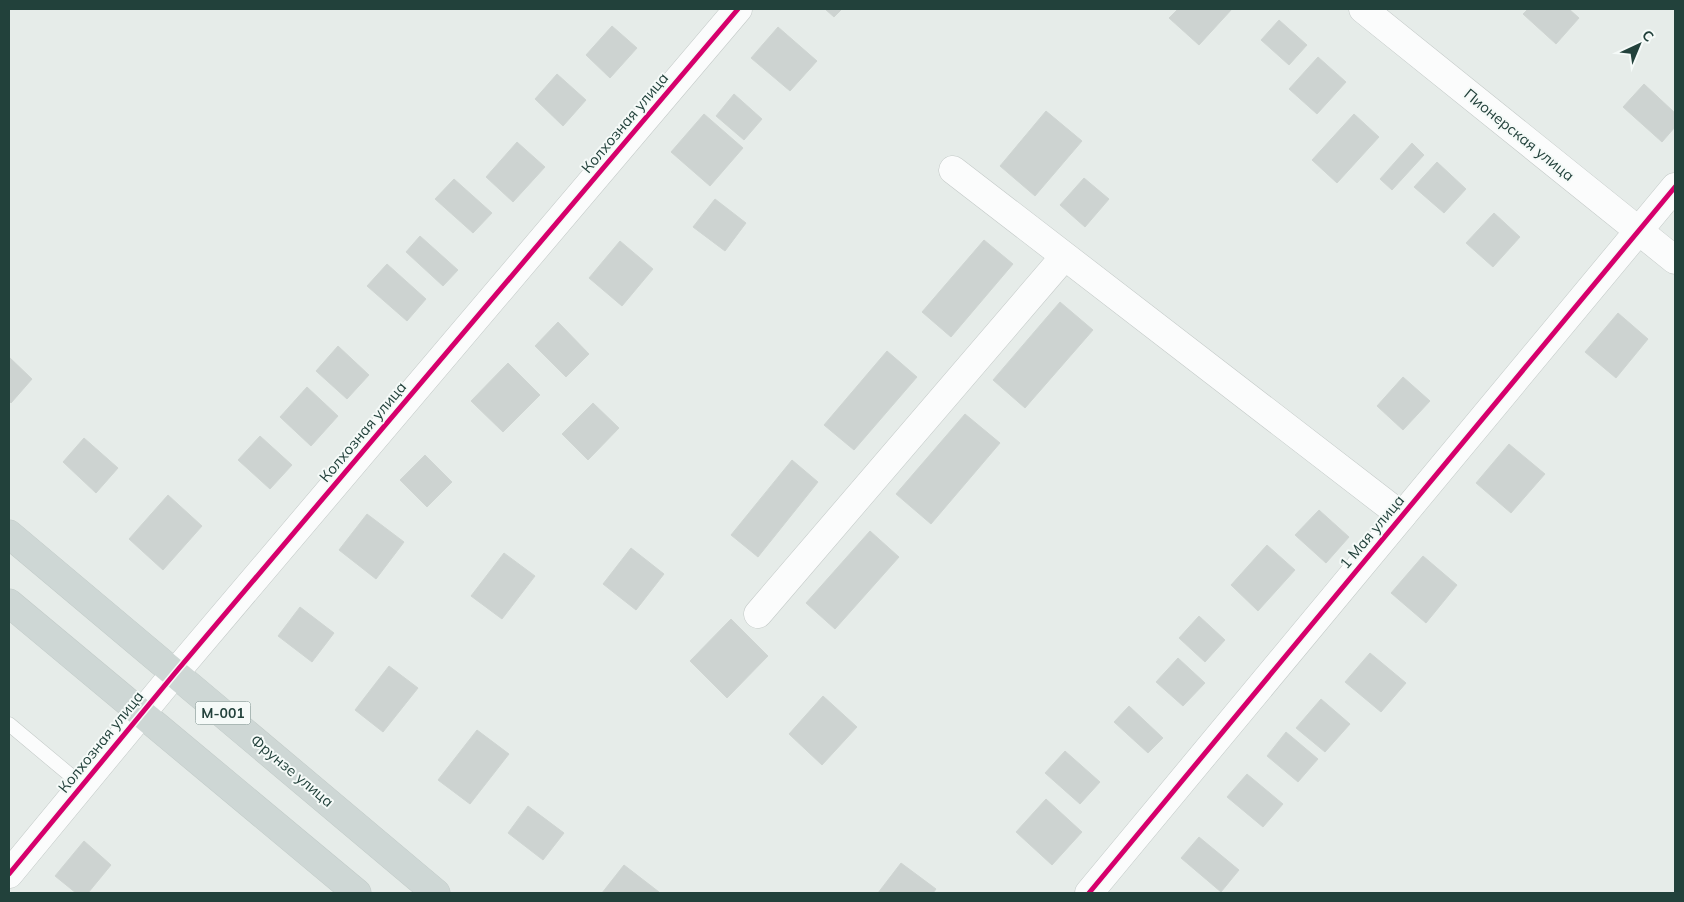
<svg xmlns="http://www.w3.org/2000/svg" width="1684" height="902" viewBox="0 0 1684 902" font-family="Mulish,sans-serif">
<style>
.building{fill:#cdd3d1;stroke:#cfd5d2}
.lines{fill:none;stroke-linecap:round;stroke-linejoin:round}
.lane-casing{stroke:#c3c9c7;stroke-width:15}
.street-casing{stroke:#c3c9c7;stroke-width:29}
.primary-casing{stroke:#c2cbc8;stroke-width:29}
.lane{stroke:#fbfcfc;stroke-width:14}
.street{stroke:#fbfcfc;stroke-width:28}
.primary{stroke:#ced7d5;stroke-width:28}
.cycleway-casing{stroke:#f5faf8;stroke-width:8}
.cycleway{stroke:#d6006c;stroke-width:5}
.labels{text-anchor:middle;stroke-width:4;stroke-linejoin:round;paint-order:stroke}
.shield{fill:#f5faf8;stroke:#617874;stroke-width:1}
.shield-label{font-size:14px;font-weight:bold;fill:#22413b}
.street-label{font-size:15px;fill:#22413b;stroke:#f5faf8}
</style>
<rect width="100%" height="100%" fill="#e6ece9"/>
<g class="building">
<polygon points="825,9 842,9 834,17"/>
<polygon points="1178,9 1232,9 1199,45 1169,18"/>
<polygon points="1528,9 1569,9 1579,18 1556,44 1523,14"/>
<polygon points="1279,20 1307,45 1289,65 1261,40"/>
<polygon points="612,26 637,48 610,78 586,55"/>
<polygon points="778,27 817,61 790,91 751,58"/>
<polygon points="1318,57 1346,82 1317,114 1289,89"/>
<polygon points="557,74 586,100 563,126 535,99"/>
<polygon points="1644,84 1675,113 1675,127 1662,142 1623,107"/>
<polygon points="734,94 762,119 744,140 716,116"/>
<polygon points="1046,111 1082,141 1035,196 1000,166"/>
<polygon points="704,114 743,148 710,186 671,152"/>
<polygon points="1354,114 1379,137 1337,183 1312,160"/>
<polygon points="517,142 545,167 513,202 486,177"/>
<polygon points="1412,143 1424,155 1392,190 1380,179"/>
<polygon points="1437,162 1466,189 1444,213 1414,187"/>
<polygon points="1084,178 1109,199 1085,227 1060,205"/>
<polygon points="454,179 492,213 473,233 435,199"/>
<polygon points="715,199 746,223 725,251 693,227"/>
<polygon points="1494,213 1520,237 1493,267 1466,243"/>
<polygon points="420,236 458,270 443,286 406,252"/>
<polygon points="984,240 1013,264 951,337 922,312"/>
<polygon points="620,241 653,269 622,306 589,278"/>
<polygon points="387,264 426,299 407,321 367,286"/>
<polygon points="1060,302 1093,330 1025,408 993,380"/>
<polygon points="1618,313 1648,339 1616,378 1585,352"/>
<polygon points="558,322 589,354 566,377 535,346"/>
<polygon points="338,346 369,375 347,399 316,371"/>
<polygon points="887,351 917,377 854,450 824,425"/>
<polygon points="9,357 32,379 11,403 9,401"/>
<polygon points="508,363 540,395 503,432 471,401"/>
<polygon points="1403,377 1430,401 1403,430 1377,406"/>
<polygon points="307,387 338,416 311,446 280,417"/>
<polygon points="593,403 619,428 588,460 562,434"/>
<polygon points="965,414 1000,443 931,524 896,494"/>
<polygon points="260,436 292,465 270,489 238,460"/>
<polygon points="84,438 118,468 96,493 63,462"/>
<polygon points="1509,444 1545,474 1511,513 1476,483"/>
<polygon points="425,455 452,482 427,507 400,480"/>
<polygon points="792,460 818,482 758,557 731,535"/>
<polygon points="168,495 202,526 163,570 129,539"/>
<polygon points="1319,510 1349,537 1326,563 1295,535"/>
<polygon points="367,514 404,542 376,579 339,550"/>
<polygon points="870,531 899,557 835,629 806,603"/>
<polygon points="1267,545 1295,570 1258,611 1231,585"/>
<polygon points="631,548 664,574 636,610 603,584"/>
<polygon points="504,553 535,576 502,619 471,596"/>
<polygon points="1423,556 1457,585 1426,623 1391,593"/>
<polygon points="300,607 334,633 312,662 278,636"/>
<polygon points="1199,616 1225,640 1205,662 1179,638"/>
<polygon points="731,619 768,656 727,698 690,661"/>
<polygon points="1370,653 1406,683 1381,712 1345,682"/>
<polygon points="1178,658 1205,683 1183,706 1156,682"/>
<polygon points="389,666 418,688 383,732 355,710"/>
<polygon points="823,696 857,727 822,765 789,734"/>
<polygon points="1321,699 1350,724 1325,752 1296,728"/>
<polygon points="1129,706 1163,738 1148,753 1114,722"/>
<polygon points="477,730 509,754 470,804 438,780"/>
<polygon points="1286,732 1318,759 1298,782 1267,756"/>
<polygon points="1065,751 1100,782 1080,804 1045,773"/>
<polygon points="1247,774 1283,804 1263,827 1227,797"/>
<polygon points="1046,799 1082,832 1052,865 1016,832"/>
<polygon points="528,806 564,833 543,860 508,833"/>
<polygon points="1199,837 1239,870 1221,892 1181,858"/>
<polygon points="84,841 111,865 88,893 76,893 55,876"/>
<polygon points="901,863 936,889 933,893 878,893"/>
<polygon points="624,865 659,892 658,893 602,893"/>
</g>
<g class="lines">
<defs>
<polyline id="lane" points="9,724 82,785"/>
<g id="street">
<polyline points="1363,9 1675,260"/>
<polyline points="953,170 1402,516"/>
<polyline points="758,614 1064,257"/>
<polyline points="9,874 175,673 738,9"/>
<polyline points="1089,893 1675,187"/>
</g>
<g id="primary">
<polyline points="9,534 436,893"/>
<polyline points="9,603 357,893"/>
</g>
</defs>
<use href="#lane" class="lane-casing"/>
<use href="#street" class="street-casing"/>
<use href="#primary" class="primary-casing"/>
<use href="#lane" class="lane"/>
<use href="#street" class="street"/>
<use href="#primary" class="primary"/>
<defs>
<g id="cycleway">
<polyline points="9,874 175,673 738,9"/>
<polyline points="1089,893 1675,187"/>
</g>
</defs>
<use href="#cycleway" class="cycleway-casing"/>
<use href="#cycleway" class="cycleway"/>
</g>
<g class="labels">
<rect class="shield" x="195.5" y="701.5" width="55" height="23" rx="4"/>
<g class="shield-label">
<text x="223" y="718">M-001</text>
</g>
<g class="street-label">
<text transform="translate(625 123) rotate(-50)" y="5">Колхозная улица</text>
<text transform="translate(1519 135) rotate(39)" y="5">Пионерская улица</text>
<text transform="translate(363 432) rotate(-50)" y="5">Колхозная улица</text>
<text transform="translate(1372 532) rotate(-50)" y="5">1 Мая улица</text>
<text transform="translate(101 742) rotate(-51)" y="5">Колхозная улица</text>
<text transform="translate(292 771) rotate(40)" y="5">Фрунзе улица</text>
</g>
</g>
<rect width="1684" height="902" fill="none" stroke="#22413b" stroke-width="20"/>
<g transform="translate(1639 45) rotate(44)" stroke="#f5faf8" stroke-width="4" paint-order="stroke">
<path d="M0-4L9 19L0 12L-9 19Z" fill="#22413b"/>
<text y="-8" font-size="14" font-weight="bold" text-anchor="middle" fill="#22413b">С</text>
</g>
</svg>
